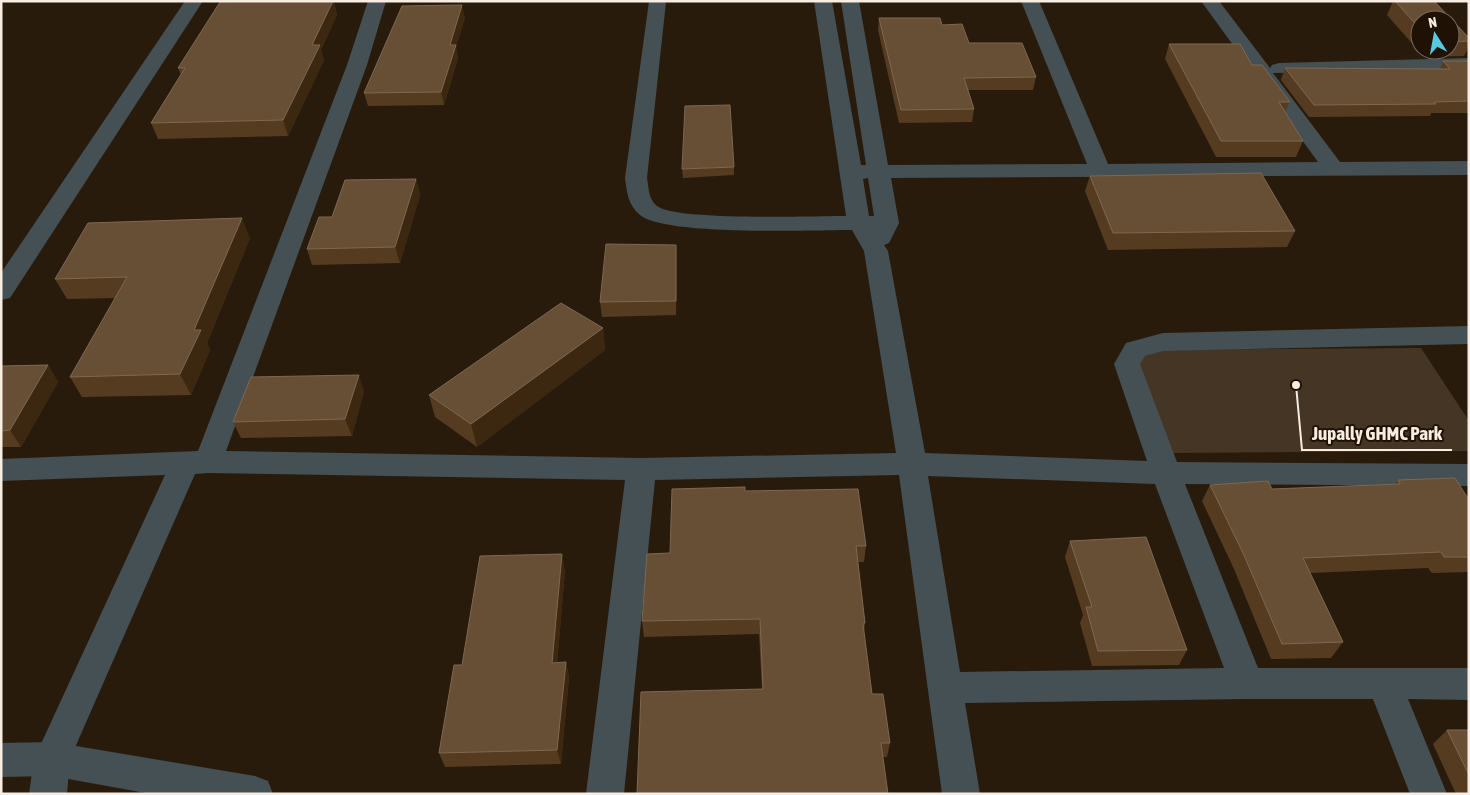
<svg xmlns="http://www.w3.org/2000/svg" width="1470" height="795" viewBox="0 0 1470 795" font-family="'Asap Condensed',sans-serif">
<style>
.green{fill:#453524}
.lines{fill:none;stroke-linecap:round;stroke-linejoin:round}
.minor{fill:#445053;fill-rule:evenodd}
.tertiary{fill:#445053;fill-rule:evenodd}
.wall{fill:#553c21;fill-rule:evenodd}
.shaded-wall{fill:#3c2710}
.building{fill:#674f36;stroke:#7e6851}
.leader{fill:none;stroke:#f8ede3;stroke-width:2}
.callout-dot{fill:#f8ede3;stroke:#1f1204;stroke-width:2}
.callout-label{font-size:19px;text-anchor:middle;font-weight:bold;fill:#f8ede3;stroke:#1f1204;stroke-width:4;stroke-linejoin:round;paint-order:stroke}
</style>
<rect width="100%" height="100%" fill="#291b0c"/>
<polygon class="green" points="1421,348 1469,421 1469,451 1173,453 1133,350"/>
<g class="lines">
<g class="minor">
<polygon points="185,1 203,1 10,298 1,300 1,273"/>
<path d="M368 1H386L367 65 226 451 641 458 896 453 864 251 852 230C813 230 665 236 640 215 628 205 627 193 625 178L649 1 666 2 647 178C649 188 648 199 657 206 676 221 814 216 846 216L814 1H832L861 165H866L841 1H859L888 165 1087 164 1021 1H1039L1108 164 1318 162 1201 1H1219L1270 68 1272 65 1279 63 1469 58V70L1273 73 1340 162 1469 161V175L891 178 899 223 889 243 884 245 888 251 925 453 1147 461 1114 364 1126 343 1163 333 1469 326V344L1163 351 1145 356 1140 364 1177 462 1469 464V486L1185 484 1258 668H1469V700L1408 699 1447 794H1410L1373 699H1247L965 703 980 794H942L899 475 655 480 624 794H586L625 480 208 473 195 474 70 759 67 794H29L34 759 165 475 1 481V459L198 451 347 65ZM868 178 874 216H869L863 179ZM928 476 1155 484 1224 668 960 672Z"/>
</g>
<polygon class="tertiary" points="52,742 255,776 268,781 273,794 151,794 52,776 1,777 1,743"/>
</g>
<g class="wall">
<polygon points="252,1 334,1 337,15 321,50 324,60 288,136 158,139 151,123 181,75 178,68"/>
<path d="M1393 1H1434L1469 38V47L1464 56 1424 57 1387 15ZM1420 20H1450V50H1420Z"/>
<polygon points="465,17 456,47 458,58 444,105 368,106 364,93"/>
<polygon points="879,18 942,25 969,43 1036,77 1033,90 968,90 974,109 972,122 899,123 878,30"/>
<polygon points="1169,44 1290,102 1285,112 1303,141 1296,157 1216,157 1165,59"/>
<polygon points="1443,61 1469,61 1469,113 1431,113 1430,116 1309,117 1281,80 1285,68 1440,69"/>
<polygon points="734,167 734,175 683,178 682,169"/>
<polygon points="1090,176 1295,231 1287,247 1108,250 1085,191"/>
<polygon points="416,179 420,195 400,263 312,265 307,249 332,217"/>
<polygon points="250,238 207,343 210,350 191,395 82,397 70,377 115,298 67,299 55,279"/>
<polygon points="676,245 677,259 676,315 602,317 600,302"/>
<polygon points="603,328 605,350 477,447 435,417 429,395"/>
<polygon points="48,365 58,382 21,447 1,447 1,366"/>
<polygon points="364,391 352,436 241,438 233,422"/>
<polygon points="1398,480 1469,500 1469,572 1432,573 1428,568 1310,573 1343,642 1331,658 1271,659 1234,569 1202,501 1210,485 1272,489 1395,484"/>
<polygon points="745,491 866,546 864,562 858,562 865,623 864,632 872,694 890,743 887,757 883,757 762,689 759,634 644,637 642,621 670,553"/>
<polygon points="1070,541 1187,650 1179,665 1092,666 1080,623 1083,615 1065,557"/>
<polygon points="565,570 557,663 566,662 569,677 561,764 445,767 439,753"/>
<polygon points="1447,730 1469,730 1469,794 1456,794 1433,744"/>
</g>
<g class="shaded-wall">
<polygon points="333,1 334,1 337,15 321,50 324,60 288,136 283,120 312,45"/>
<polygon points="462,5 465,17 456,47 458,58 444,105 441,92 450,45"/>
<polygon points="416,179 420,195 400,263 395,247"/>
<polygon points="242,218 250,238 207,343 210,350 191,395 180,374 194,330"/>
<polygon points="676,245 677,259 676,315"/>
<polygon points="603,328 605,350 477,447 471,424"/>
<polygon points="48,365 58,382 21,447 10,430"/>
<polygon points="359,375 364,391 352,436 345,419"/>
<polygon points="562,554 565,570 556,678 552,663"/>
<polygon points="566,662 569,677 561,764 557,750"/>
</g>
<g class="building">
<polygon points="252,1 333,1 312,45 320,45 283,120 151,123 185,68 178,68 220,2"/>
<polygon points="1395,1 1434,1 1469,38 1469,41 1450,42 1450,20 1420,20 1420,29"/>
<polygon points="462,5 450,45 456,45 441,92 364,93 402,6"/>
<polygon points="879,18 940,18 942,25 962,24 969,43 1022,43 1036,77 964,78 974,109 901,110"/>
<polygon points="1169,44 1240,44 1252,65 1262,65 1290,102 1279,102 1303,141 1221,141"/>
<polygon points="1443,61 1469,61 1469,101 1434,102 1436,104 1314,105 1285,68 1450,69"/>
<polygon points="730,105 734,167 682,169 685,106"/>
<polygon points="1261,173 1295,231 1113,233 1090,176"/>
<polygon points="416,179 395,247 307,249 319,217 332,217 345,180"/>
<polygon points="242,218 194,330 201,330 180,374 70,377 127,277 55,279 88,223"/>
<polygon points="606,244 676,245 676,301 600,302"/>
<polygon points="561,303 603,328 471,424 429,395"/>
<polygon points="48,365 10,430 1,431 1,366"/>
<polygon points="359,375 345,419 233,422 251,377"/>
<polygon points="1455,478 1469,500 1469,557 1444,557 1441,552 1303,558 1343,642 1282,644 1243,553 1210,485 1268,481 1272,489 1400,484 1398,480"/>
<polygon points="745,487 745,491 858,489 866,546 856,546 865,623 863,624 872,694 883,694 890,743 881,743 888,794 637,794 641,692 763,689 760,619 642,621 647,554 670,553 672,489"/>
<polygon points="1146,537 1187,650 1098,651 1086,607 1092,607 1070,541"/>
<polygon points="562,554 552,663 566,662 557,750 439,753 454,665 462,665 480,556"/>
<polygon points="1447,730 1469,730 1469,775"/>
</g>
<path class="leader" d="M1296 385L1302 450H1452"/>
<circle class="callout-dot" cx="1296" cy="385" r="5"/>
<g class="callout-label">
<text x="1377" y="440">Jupally GHMC Park</text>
</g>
<rect width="1470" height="795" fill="none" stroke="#f8ede3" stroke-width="5"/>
<g transform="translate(1435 35) rotate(349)"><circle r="24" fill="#1f1204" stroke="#766a5d"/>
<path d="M0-4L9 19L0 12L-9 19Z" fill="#56c9e1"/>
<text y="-8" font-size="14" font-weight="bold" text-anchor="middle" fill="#f8ede3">N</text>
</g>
</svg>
